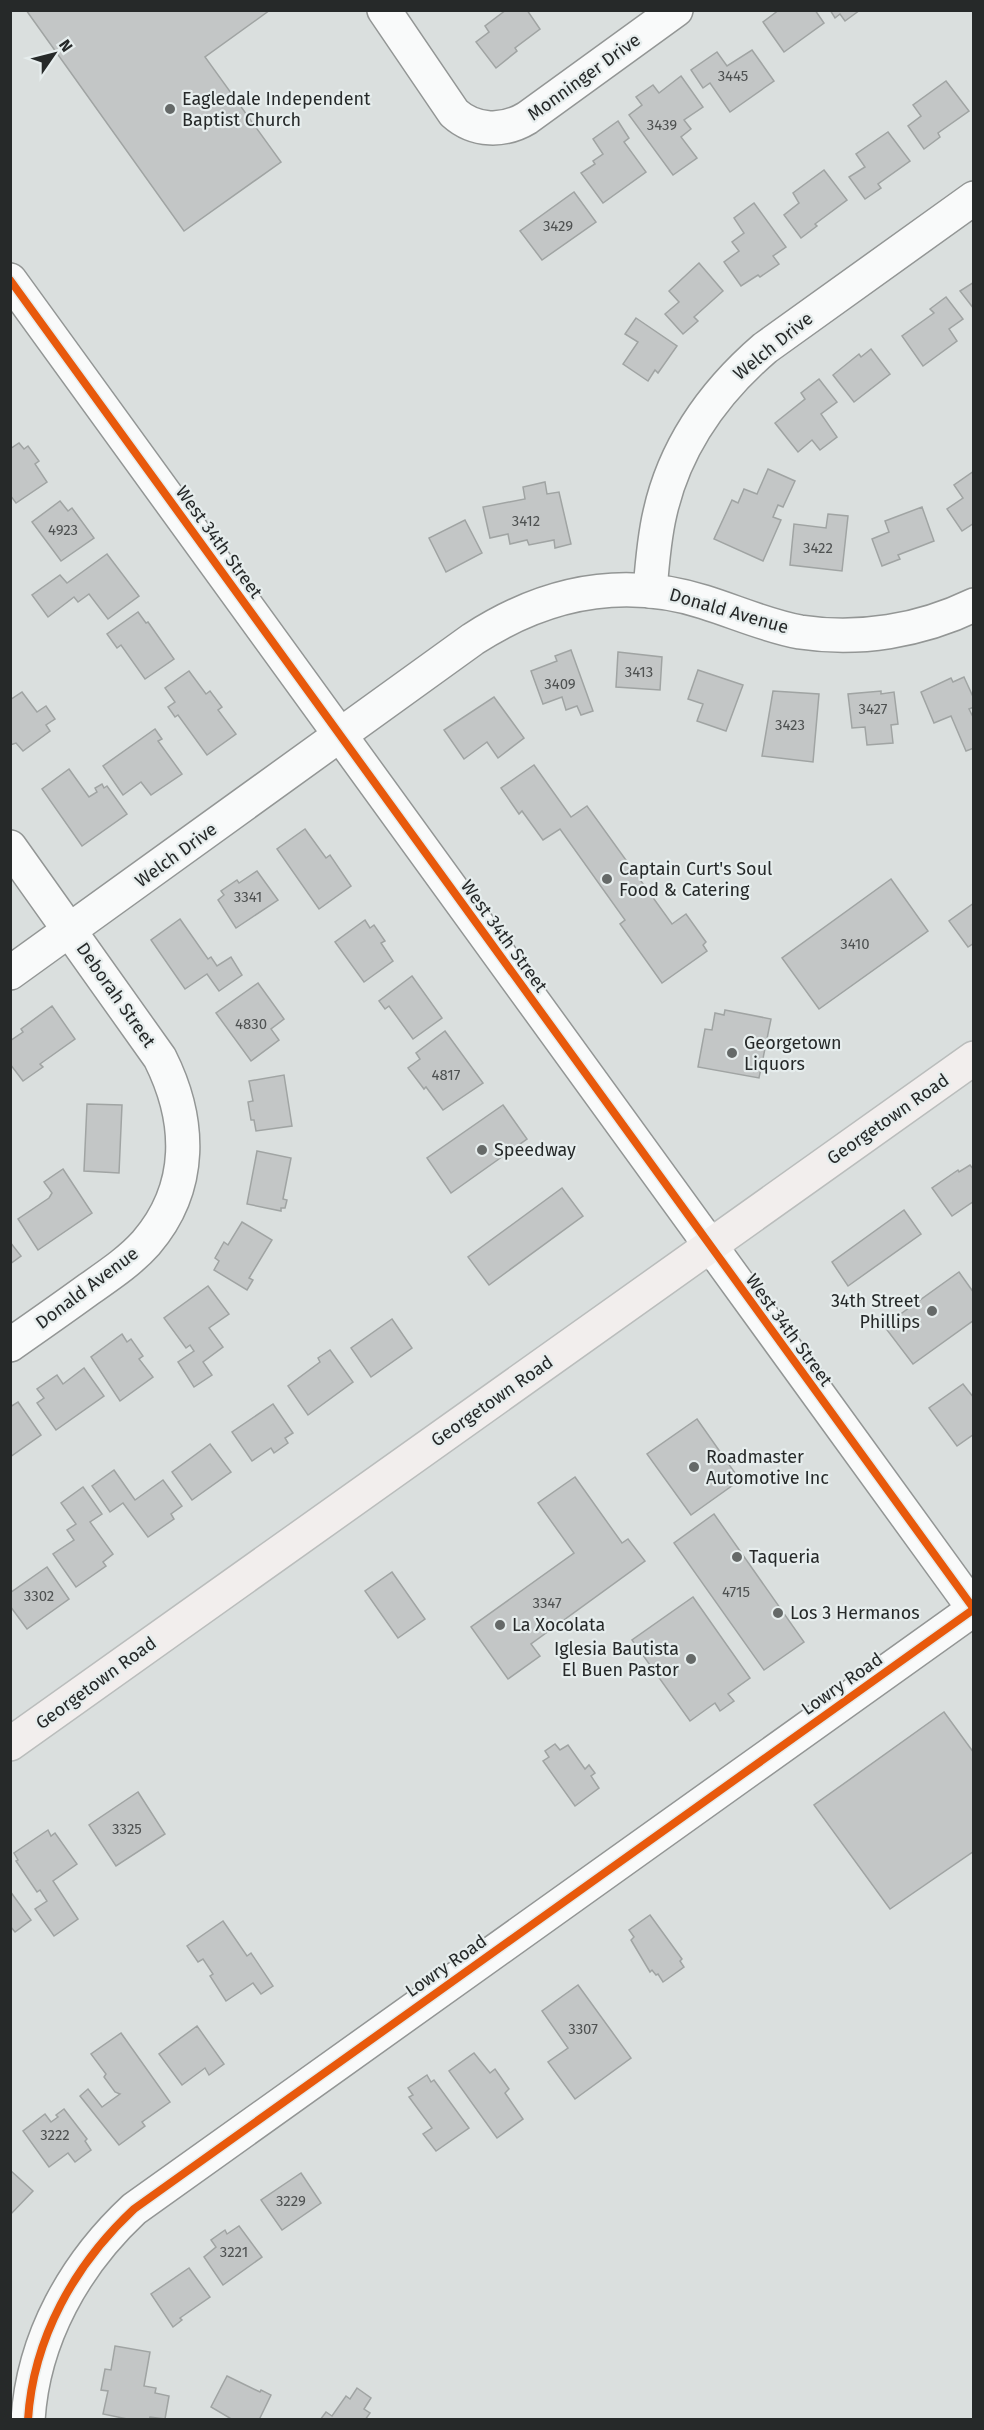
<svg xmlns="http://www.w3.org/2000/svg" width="984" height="2430" viewBox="0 0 984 2430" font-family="'Fira Sans',sans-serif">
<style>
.building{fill:#c3c6c6;stroke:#a0a4a3;stroke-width:1.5}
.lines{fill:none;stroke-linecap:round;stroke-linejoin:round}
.minor-casing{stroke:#939695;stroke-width:36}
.major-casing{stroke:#babdbc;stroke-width:36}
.minor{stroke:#f9fafa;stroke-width:33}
.major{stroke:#f2eeed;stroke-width:33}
.cycleway-casing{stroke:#e6eded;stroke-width:11}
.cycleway{stroke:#e8590c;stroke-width:8}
.poi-dot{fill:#656968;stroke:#e6eded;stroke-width:2}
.labels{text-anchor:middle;stroke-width:4.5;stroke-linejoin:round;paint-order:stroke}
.number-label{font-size:15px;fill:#4e5151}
.street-label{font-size:18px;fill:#262929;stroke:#e6eded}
.poi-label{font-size:18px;fill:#262929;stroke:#e6eded;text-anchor:start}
</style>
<rect width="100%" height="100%" fill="#dadfde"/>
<g class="building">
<polygon points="26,10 270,10 205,57 281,162 184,231"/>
<polygon points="506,10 527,10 540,29 515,48 517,51 496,68 476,42 489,32 485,26"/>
<polygon points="779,10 815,10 824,23 784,52 763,22"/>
<polygon points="830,10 860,10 845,21 840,14 835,18"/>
<polygon points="752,50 774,81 730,112 710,83 703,88 691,70 717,52 727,66"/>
<polygon points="681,76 703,107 684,120 691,129 681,137 697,158 673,175 629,115 642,105 636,97 653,85 659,93"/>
<polygon points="946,81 969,111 938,133 940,137 924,149 908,126 921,116 913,105"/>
<polygon points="618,121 629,138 624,142 646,172 603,203 581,173 595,164 593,161 603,154 593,139"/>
<polygon points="888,132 910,161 878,184 881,188 865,199 849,177 865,167 856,154"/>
<polygon points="824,170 847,200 815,224 817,226 801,238 784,215 799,203 793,193"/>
<polygon points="574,192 596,222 542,260 520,231"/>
<polygon points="754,203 786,247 773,256 779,264 760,277 758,275 741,286 724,262 739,251 732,242 744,233 734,218"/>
<polygon points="699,263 723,291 694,317 698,321 683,334 665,314 679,302 669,291"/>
<polygon points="974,282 974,309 960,291"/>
<polygon points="946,297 963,319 949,329 957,341 923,366 902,336 934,313 930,309"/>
<polygon points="636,318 677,346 658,373 655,370 648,381 623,364 638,342 625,334"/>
<polygon points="871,349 890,374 854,402 833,375 859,354 861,357"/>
<polygon points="819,379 837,402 821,414 837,437 820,450 812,440 798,452 775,423 805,399 801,393"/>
<polygon points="19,443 24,449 28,446 39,461 35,464 47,482 16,503 10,495 10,449"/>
<polygon points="768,469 795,481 783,507 778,505 773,517 781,520 763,561 714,539 732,500 738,503 744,489 757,494"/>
<polygon points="974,471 974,523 962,531 947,509 963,498 954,485"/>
<polygon points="545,482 547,494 559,492 571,544 555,548 554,540 529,545 527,540 510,544 508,534 490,538 483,507 525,499 523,487"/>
<polygon points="60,501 68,511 72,508 94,538 61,561 32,522"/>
<polygon points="922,507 934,541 898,555 900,559 882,566 872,539 889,532 885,521"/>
<polygon points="828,514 848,516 842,571 790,565 794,524 826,528"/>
<polygon points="465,520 482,553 446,572 429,538"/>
<polygon points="107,554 139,596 108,619 89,594 78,602 74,597 48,617 32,595 60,575 67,583"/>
<polygon points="138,612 146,623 148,622 174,659 145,679 121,645 117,648 107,634"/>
<polygon points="571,650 593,711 581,715 577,706 566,710 562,697 543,704 531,671 557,661 555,656"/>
<polygon points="618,652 662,657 660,690 616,687"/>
<polygon points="698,670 743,685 726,731 697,721 703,704 688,699"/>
<polygon points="189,671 206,694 210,691 222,707 218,710 236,734 207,755 178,715 175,717 168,707 175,702 165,688"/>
<polygon points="964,677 974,699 974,707 969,709 974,719 974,748 966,751 951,716 934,723 921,692 951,678 953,682"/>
<polygon points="773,691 819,694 813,762 762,756"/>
<polygon points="881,691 881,694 894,692 898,724 891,725 893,743 867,745 865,727 852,728 848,694"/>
<polygon points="22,692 37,712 46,706 55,719 46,725 50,731 23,751 16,743 10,745 10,700"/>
<polygon points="494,697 524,738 498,758 487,742 464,759 444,730"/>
<polygon points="155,729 162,739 158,741 182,774 151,795 141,782 123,795 103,766"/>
<polygon points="534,765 571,817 587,806 672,924 686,914 706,942 703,945 707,951 662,983 620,924 625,920 560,829 543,840 522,811 519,814 501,788"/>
<polygon points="69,769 89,797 97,792 95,788 102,784 104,788 107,786 127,814 82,846 42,789"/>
<polygon points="305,829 326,858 330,855 351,886 319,909 277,849"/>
<polygon points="257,871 278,900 236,928 218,900 224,895 221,891 237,880 239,883"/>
<polygon points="891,879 928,931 819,1009 782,958"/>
<polygon points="974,903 974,943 968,947 949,921"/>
<polygon points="180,919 208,959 211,957 217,966 231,957 242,975 219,991 207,974 185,989 151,940"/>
<polygon points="365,920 370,928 374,925 385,941 381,943 393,961 364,982 335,942"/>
<polygon points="412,976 442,1018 413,1039 389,1006 385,1009 379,1001"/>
<polygon points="258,983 284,1019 271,1029 279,1040 251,1061 216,1013"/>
<polygon points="52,1006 75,1039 40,1064 43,1067 23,1081 10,1064 10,1041 23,1032 21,1029"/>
<polygon points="725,1010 771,1019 759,1078 698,1067 705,1029 712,1030 715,1013 724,1015"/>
<polygon points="445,1031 483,1083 443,1110 426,1087 424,1089 408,1068 420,1059 416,1053"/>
<polygon points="284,1075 292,1126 256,1131 254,1120 251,1120 248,1102 253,1101 249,1081"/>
<polygon points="87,1104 122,1105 119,1173 84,1171"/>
<polygon points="503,1105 527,1139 451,1193 427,1158"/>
<polygon points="257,1151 291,1158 283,1199 287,1200 285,1208 281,1208 281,1211 247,1204"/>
<polygon points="970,1165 974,1170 974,1201 952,1216 932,1188 958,1170 959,1172"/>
<polygon points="63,1169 92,1213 38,1250 18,1219 49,1198 52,1193 44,1182"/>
<polygon points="562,1188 583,1216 489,1285 468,1257"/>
<polygon points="904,1210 921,1234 848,1286 832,1262"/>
<polygon points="242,1222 272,1240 249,1278 253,1280 247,1290 214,1270 219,1261 215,1258 224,1242 228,1245"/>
<polygon points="10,1242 21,1256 10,1264"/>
<polygon points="959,1272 974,1293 974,1320 913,1364 884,1326"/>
<polygon points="208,1286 229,1314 209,1328 223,1347 203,1362 212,1375 194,1387 178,1362 194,1351 190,1345 186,1348 164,1318"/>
<polygon points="392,1319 412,1348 371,1377 351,1348"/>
<polygon points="122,1334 127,1342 131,1339 143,1356 139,1359 153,1377 120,1401 91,1357"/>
<polygon points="330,1350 353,1382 308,1415 288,1386 320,1362 318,1358"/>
<polygon points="84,1368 104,1396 56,1430 37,1403 44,1398 37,1389 57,1375 63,1384"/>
<polygon points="963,1384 974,1398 974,1434 957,1446 929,1408"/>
<polygon points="18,1402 41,1435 10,1457 10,1407"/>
<polygon points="273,1404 293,1433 285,1438 288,1443 274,1453 271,1448 252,1461 232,1432"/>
<polygon points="697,1419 740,1480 691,1515 647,1454"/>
<polygon points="210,1444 231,1472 192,1500 172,1472"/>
<polygon points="114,1470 135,1500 163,1480 182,1506 171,1514 174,1519 148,1537 123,1503 110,1512 92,1486"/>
<polygon points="575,1477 622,1543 628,1539 645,1561 531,1644 540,1656 508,1679 471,1627 574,1553 538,1503"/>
<polygon points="83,1487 102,1514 90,1522 113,1554 103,1562 106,1566 76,1587 53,1554 74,1540 67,1530 76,1524 61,1503"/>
<polygon points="714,1514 804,1642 764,1670 674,1543"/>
<polygon points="47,1567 69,1599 27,1629 10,1606 10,1593"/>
<polygon points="392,1572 425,1619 398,1638 365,1591"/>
<polygon points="693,1597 750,1678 728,1694 734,1701 720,1711 715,1703 690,1721 632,1640"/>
<polygon points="944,1712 974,1753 974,1851 890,1909 814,1805"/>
<polygon points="555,1744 560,1750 568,1745 585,1769 589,1765 595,1773 591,1776 599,1788 575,1806 543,1761 549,1757 545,1751"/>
<polygon points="138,1792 165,1834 116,1866 89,1825"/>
<polygon points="48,1830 51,1836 55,1833 77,1864 53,1881 78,1919 54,1936 35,1909 47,1901 40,1890 37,1892 16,1861 18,1860 14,1853"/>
<polygon points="10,1891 31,1920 15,1932 10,1926"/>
<polygon points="650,1915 682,1959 680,1961 684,1967 663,1982 658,1974 656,1975 652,1970 650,1972 631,1940 634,1937 629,1930"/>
<polygon points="223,1921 247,1956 251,1953 273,1986 261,1994 253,1983 226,2001 210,1976 213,1974 203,1959 198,1962 187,1946"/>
<polygon points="578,1985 631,2058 575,2099 548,2062 568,2048 542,2011"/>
<polygon points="197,2026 224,2064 209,2075 205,2068 182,2085 159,2054"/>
<polygon points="121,2033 170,2102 142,2122 145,2126 119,2145 80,2096 88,2089 102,2107 120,2094 115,2092 104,2077 106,2074 91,2054"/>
<polygon points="474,2053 490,2073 495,2069 509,2089 505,2093 523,2119 497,2138 449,2071"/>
<polygon points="427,2075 431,2082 434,2080 469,2128 436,2151 423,2134 432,2128 409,2097 413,2095 408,2088"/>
<polygon points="64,2109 87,2139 85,2141 91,2150 75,2162 68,2153 49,2167 23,2131 45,2114 51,2122 58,2117 56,2115"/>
<polygon points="10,2170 33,2191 10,2215"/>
<polygon points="301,2173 321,2203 282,2230 261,2200"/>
<polygon points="239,2226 262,2257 223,2285 204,2257 216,2247 211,2240 225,2230 227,2234"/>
<polygon points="189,2268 210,2297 180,2318 182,2320 173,2327 151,2294"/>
<polygon points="115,2346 150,2352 144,2386 156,2388 155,2393 169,2396 165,2419 150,2417 149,2420 132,2420 103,2414 108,2391 101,2390 105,2369 111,2370"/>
<polygon points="227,2376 260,2392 261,2390 271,2395 259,2420 233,2420 211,2407"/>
<polygon points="357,2388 371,2398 364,2409 370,2413 365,2420 320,2420 326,2412 332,2416 346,2396 350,2399"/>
</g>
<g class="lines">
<defs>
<g id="minor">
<path d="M384 10 454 113C475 132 504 132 527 118L676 10"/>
<polyline points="10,280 974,1609"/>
<path d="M650 591C652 565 654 538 660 513 675 446 714 392 765 348L974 198"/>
<path d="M10 847 160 1058C191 1120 194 1187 146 1243 130 1261 109 1275 89 1289 63 1308 37 1326 10 1345"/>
<path d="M10 973 473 639C544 593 621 576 704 602 736 612 767 626 800 632 859 641 920 631 974 605"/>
<path d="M28 2420C33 2338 75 2264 134 2209L974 1609"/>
</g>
<polyline id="major" points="10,1744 974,1058"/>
</defs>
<use href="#minor" class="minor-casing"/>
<use href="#major" class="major-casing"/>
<use href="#minor" class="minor"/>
<use href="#major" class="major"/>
<defs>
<g id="cycleway">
<polyline points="10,280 974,1609"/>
<path d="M28 2420C33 2338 75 2264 134 2209L974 1609"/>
</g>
</defs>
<use href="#cycleway" class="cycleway-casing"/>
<use href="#cycleway" class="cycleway"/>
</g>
<g class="poi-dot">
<circle cx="170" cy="109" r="6"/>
<circle cx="607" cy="879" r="6"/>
<circle cx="732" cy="1053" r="6"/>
<circle cx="482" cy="1150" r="6"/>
<circle cx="932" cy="1311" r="6"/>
<circle cx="694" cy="1467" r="6"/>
<circle cx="737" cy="1557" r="6"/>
<circle cx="778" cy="1613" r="6"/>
<circle cx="500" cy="1625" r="6"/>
<circle cx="691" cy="1659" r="6"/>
</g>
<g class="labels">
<g class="number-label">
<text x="733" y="81">3445</text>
<text x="662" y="130">3439</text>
<text x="558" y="231">3429</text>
<text x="526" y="526">3412</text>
<text x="63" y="535">4923</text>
<text x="818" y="553">3422</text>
<text x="639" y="677">3413</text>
<text x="560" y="689">3409</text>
<text x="873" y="714">3427</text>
<text x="790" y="730">3423</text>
<text x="248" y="902">3341</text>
<text x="855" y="949">3410</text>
<text x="251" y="1029">4830</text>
<text x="446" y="1080">4817</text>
<text x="736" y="1597">4715</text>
<text x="39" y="1601">3302</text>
<text x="547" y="1608">3347</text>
<text x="127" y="1834">3325</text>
<text x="583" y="2034">3307</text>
<text x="55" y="2140">3222</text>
<text x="291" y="2206">3229</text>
<text x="234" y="2257">3221</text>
</g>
<g class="street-label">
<text transform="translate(584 77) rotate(-36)" y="6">Monninger Drive</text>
<text transform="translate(773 346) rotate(-39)" y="6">Welch Drive</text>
<text transform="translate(219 542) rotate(54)" y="6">West 34th Street</text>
<text transform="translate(729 611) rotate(16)" y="6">Donald Avenue</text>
<text transform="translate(176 855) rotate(-36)" y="6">Welch Drive</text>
<text transform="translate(504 936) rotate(54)" y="6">West 34th Street</text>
<text transform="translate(116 995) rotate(55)" y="6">Deborah Street</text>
<text transform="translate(888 1119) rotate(-35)" y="6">Georgetown Road</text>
<text transform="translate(87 1288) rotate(-37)" y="6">Donald Avenue</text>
<text transform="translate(789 1330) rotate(54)" y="6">West 34th Street</text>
<text transform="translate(492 1401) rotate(-35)" y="6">Georgetown Road</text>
<text transform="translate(96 1683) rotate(-36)" y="6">Georgetown Road</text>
<text transform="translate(842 1684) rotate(-35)" y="6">Lowry Road</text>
<text transform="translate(446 1966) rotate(-35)" y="6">Lowry Road</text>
</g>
<g class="poi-label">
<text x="182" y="105">Eagledale Independent<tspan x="182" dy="21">Baptist Church</tspan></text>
<text x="619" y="875">Captain Curt's Soul<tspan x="619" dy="21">Food &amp; Catering</tspan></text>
<text x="744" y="1049">Georgetown<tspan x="744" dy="21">Liquors</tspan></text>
<text x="494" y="1156">Speedway</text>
<text x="920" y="1307" text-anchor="end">34th Street<tspan x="920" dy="21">Phillips</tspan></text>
<text x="706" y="1463">Roadmaster<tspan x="706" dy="21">Automotive Inc</tspan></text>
<text x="749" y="1563">Taqueria</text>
<text x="790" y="1619">Los 3 Hermanos</text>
<text x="512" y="1631">La Xocolata</text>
<text x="679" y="1655" text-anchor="end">Iglesia Bautista<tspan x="679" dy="21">El Buen Pastor</tspan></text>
</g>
</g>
<rect width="984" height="2430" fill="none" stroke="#262929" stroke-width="24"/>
<g transform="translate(54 54) rotate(55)" stroke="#e6eded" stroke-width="4.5" paint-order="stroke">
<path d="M0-4.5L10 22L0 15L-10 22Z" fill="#262929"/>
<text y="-9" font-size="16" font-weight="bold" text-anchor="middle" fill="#262929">N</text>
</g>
</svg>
